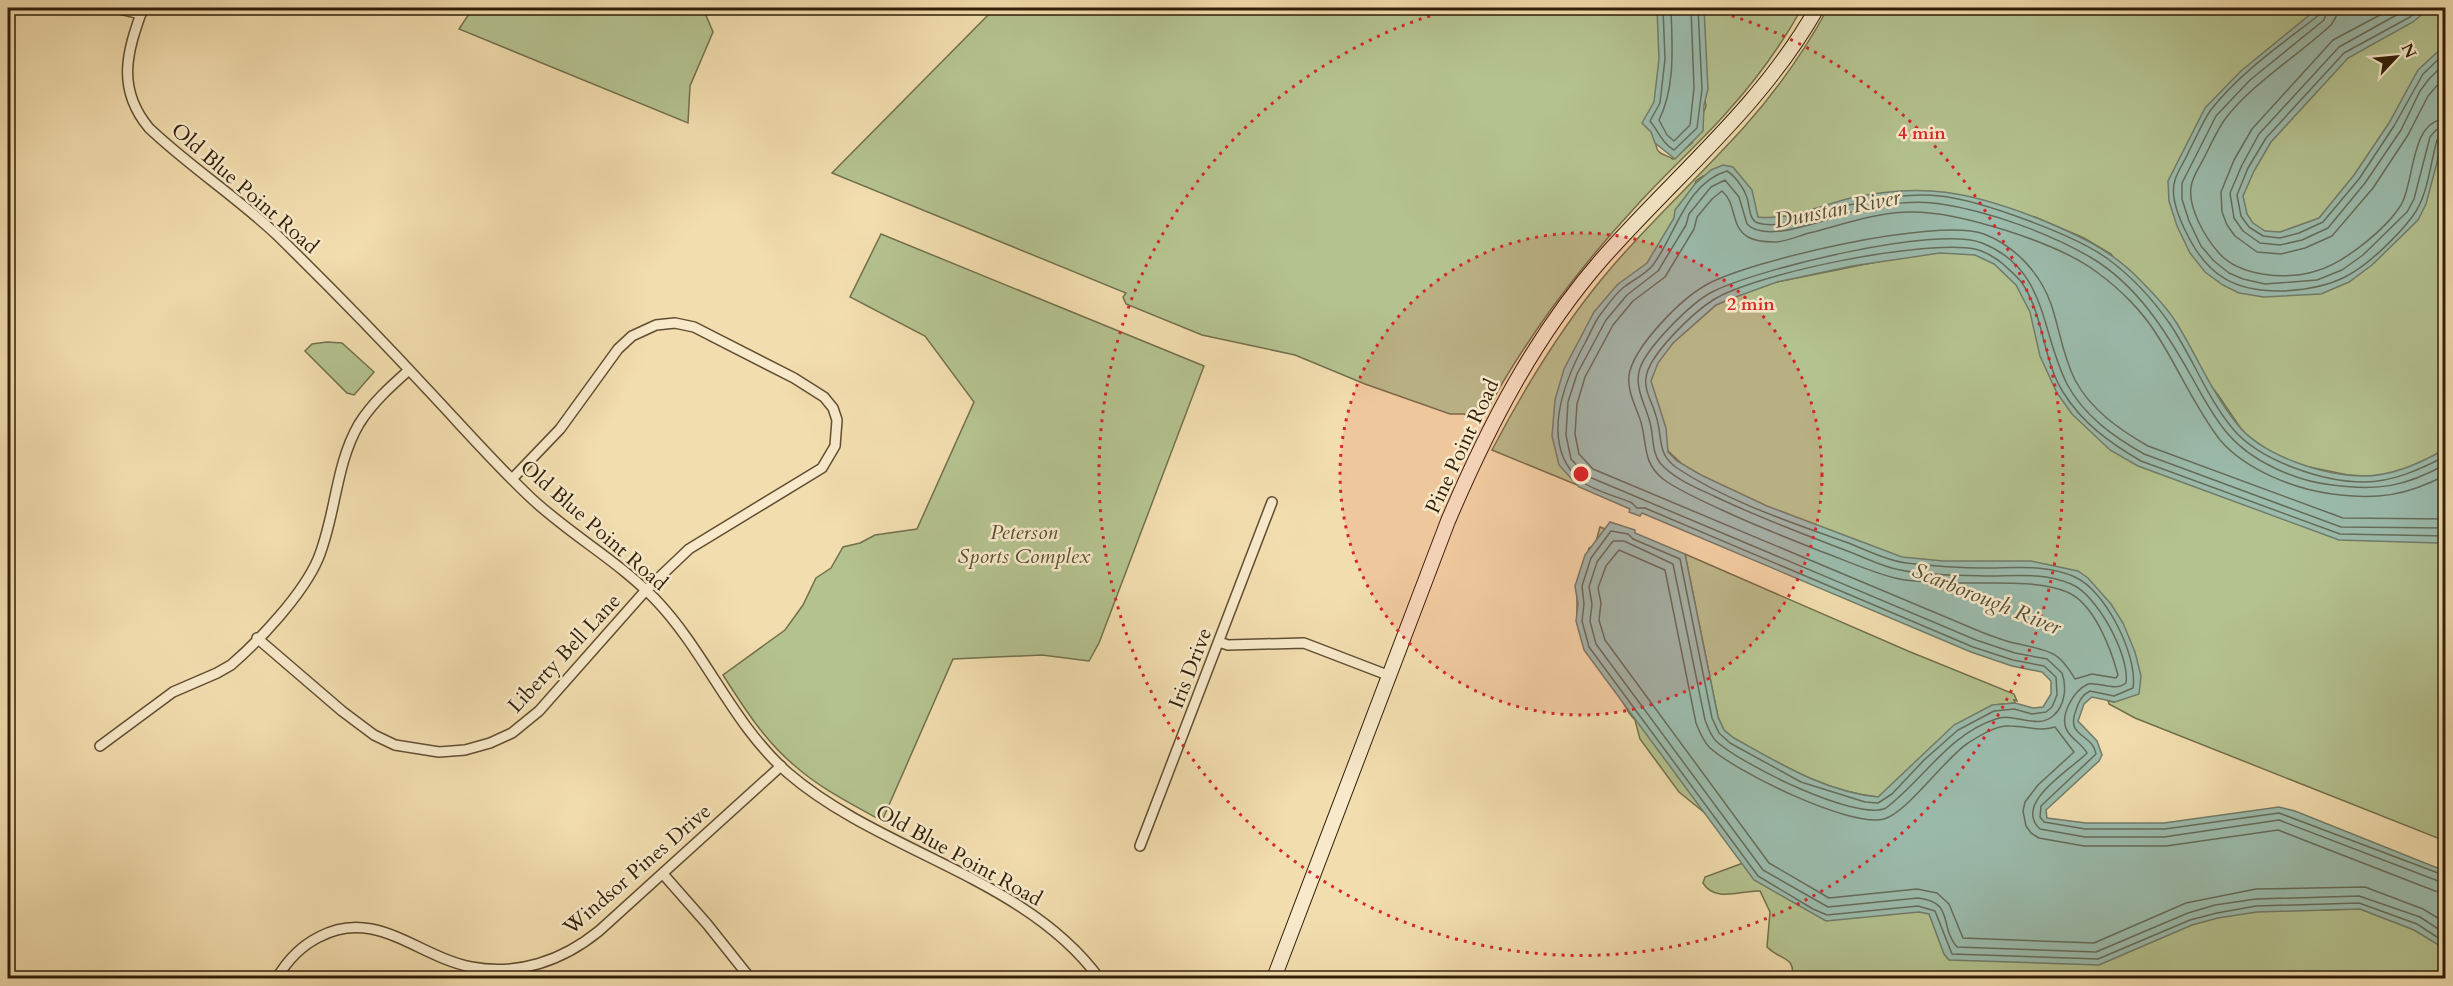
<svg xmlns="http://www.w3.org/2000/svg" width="2453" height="986" viewBox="0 0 2453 986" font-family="Cardo,serif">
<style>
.green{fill:#b4c28f;stroke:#72704c;stroke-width:1.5}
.water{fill:#9bbbac;stroke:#717c6a;stroke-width:1.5}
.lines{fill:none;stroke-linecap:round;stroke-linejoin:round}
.shore{stroke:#666c5a;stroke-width:1.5}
.minor-casing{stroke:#614e32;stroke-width:12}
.secondary-casing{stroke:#311e08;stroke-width:16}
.minor{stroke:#f7e9ca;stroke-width:9}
.secondary{stroke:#f7e9ca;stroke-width:14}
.ring{fill:none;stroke:#d62828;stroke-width:3;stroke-dasharray:3 6}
.labels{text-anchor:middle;stroke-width:5;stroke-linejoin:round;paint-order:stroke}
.street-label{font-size:21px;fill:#311e08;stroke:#f7e9ca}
.park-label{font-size:21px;font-style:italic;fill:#584f30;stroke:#f7e9ca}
.water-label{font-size:22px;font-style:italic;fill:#514d39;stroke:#f7e9ca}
.centre{fill:#d62828;stroke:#f7e9ca;stroke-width:3}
.ring-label{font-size:18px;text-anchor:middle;font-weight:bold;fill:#d62828;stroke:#f7e9ca;stroke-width:5;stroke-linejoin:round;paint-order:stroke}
</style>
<rect width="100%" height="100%" fill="#f2ddae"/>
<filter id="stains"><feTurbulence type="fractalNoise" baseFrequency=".00333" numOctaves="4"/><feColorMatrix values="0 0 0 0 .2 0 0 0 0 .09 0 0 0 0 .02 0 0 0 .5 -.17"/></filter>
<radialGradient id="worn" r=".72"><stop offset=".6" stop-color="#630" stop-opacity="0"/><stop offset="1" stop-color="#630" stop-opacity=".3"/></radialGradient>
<g class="green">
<polygon points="473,8 703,8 713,32 690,86 688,123 459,29"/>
<path d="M995 8H1662L1656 145C1657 155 1665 154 1673 159L1692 143 1706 106 1699 74 1698 8H1802C1782 44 1756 80 1728 111 1700 143 1667 172 1639 203 1576 271 1525 339 1481 421L1464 414H1450L1365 384 1295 355 1202 335 1126 304 1123 297 1126 293 832 173Z"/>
<path d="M1828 8H2325L2236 85 2233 284 2445 125V454L2426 464 2383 477 2348 475 2285 462 2244 433 2218 395 2111 254 2084 238 2035 217 1769 225 1703 176 1696 181 1587 489 1492 450C1526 385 1563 324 1611 268 1653 219 1701 175 1745 126 1777 90 1805 50 1828 8Z"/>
<polygon points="2410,8 2445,8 2445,51 2384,131 2353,203 2281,237 2244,227 2235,202 2253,164 2310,87"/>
<path d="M881 234 1204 366 1099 643 1089 661 1042 655 953 659 882 821C852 804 821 789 795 766 765 741 744 708 723 675L785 630 803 605 816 578 831 568 843 547 860 543 875 535 917 529 974 402 925 336 850 297Z"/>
<polygon points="1970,252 2015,272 2045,349 2445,534 2445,841 2135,718 2109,704 2108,701 2115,702 1891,559 1697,478 1667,450 1648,377 1649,368 1675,341 1716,305 1757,286 1896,258 1898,254"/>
<polygon points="327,342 342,343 374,372 354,395 347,393 305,351 312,344"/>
<path d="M1600 527 1616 533 1648 727 2218 912 2360 909 2424 931 2445 946V978H1792C1796 956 1781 961 1767 947L1770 912 1760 891C1742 890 1715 903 1703 883L1705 877 1743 863 1716 822 1679 792 1640 739 1635 720 1629 713 1577 618V592L1589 548 1595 545Z"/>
<path d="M1685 554 1908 651 2014 694 2017 701 2014 700 2015 703 1994 705 1878 797C1825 792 1779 763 1733 738L1724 730 1718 717Z"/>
</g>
<g class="water">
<polygon points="1657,8 1704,8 1708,89 1704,105 1703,131 1675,159 1655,143 1651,132 1642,123 1654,102 1659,59"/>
<polygon points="2318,8 2430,8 2413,22 2348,58 2271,142 2254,171 2243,196 2247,214 2253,223 2265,231 2280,232 2319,218 2354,175 2389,123 2418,70 2445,45 2445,132 2426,204 2418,220 2372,265 2349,282 2321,294 2264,297 2239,293 2223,285 2205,272 2190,253 2177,226 2169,201 2168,181 2205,108 2241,71"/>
<path d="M1723 165 1733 167 1752 190 1758 217C1789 221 1821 205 1851 198 1922 182 1970 192 2037 218 2076 234 2112 250 2141 281 2153 293 2167 308 2176 322 2197 356 2212 393 2237 424 2262 456 2325 476 2364 476 2393 476 2421 463 2445 449V542L2437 543 2339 540 2138 466 2110 450 2072 414 2057 393 2040 356 2030 312 2016 285 1994 264 1975 255 1940 253 1852 266 1777 282 1733 298 1716 305 1673 343 1658 363 1651 381 1666 428 1668 452 1677 461 1701 475 1767 506 1902 557 1943 561H2031L2078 571 2088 578 2111 604 2123 623 2135 652 2141 676 2139 694 2115 702 2092 697 2084 704 2078 721 2097 741 2102 755 2099 761 2046 810 2047 818 2086 823H2164L2279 807 2295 811 2445 871V956L2437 944 2414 930 2360 909 2257 912 2218 918 2192 925 2099 965 1949 960 1944 954 1929 914 1919 912 1826 921 1754 880 1584 650 1576 621 1578 604 1575 586 1585 555 1610 522 1635 530V533L1685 554 1718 717 1724 730 1734 738C1779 763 1825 792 1878 797L1954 725 1992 705 2015 703 2033 708 2043 707 2051 694V681L2042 672 2012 666 1971 652 1642 513 1640 516 1629 512 1630 509 1579 487 1559 465 1552 436 1555 400 1564 369 1594 312 1617 285 1647 263 1674 218 1675 210 1695 184 1711 170Z"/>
</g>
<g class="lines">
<g class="shore">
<path d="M1663 8 1665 59 1660 103 1650 121C1659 132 1662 143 1674 150L1697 128 1702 89 1698 8"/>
<path d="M1671 8C1672 44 1676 86 1659 120L1667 135 1674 141 1690 125 1694 88 1691 8"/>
<path d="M2321 8 2319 15C2282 44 2239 73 2210 111 2202 123 2196 138 2189 151 2185 161 2178 170 2175 180 2170 195 2179 218 2186 232 2207 276 2235 292 2283 291 2305 290 2325 287 2345 277 2367 266 2397 237 2412 217 2428 197 2430 164 2437 140L2446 136"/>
<polyline points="2328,8 2324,20 2250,80 2216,116 2182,183 2182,199 2189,221 2201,246 2214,261 2229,273 2243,279 2265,284 2317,280 2342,270 2363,255 2407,212 2414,199 2430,137 2436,130 2446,128"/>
<path d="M2337 8 2336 17 2331 25C2299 55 2248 86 2223 122 2216 133 2210 146 2204 158 2200 166 2192 177 2191 187 2188 208 2205 237 2218 252 2239 277 2287 280 2316 271 2343 264 2386 229 2401 205 2415 181 2410 120 2446 119"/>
<polyline points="2393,8 2333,40 2252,129 2234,160 2221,192 2222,212 2227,225 2235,236 2257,252 2281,254 2305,248 2332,236 2373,188 2408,135 2428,96 2446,75"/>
<polyline points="2409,8 2339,47 2259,134 2242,165 2230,193 2234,218 2243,231 2260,243 2280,245 2302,240 2328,228 2365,183 2401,130 2420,91 2429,79 2446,62"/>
<polyline points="2420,8 2410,17 2344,53 2266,138 2248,168 2237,195 2241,216 2249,227 2263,236 2280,238 2299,233 2323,222 2359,179 2394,126 2423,74 2446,52"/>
<path d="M2446 456C2421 469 2393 482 2364 482 2323 482 2260 461 2233 429 2207 398 2193 358 2170 324 2154 301 2131 276 2108 259 2075 235 1980 200 1940 196 1911 193 1882 198 1854 204 1828 209 1783 231 1758 223 1748 220 1750 203 1746 195 1743 187 1734 175 1727 171 1686 183 1676 234 1653 265 1646 274 1633 280 1624 287 1615 294 1607 306 1600 315 1594 323 1590 334 1585 343 1563 383 1539 446 1581 481 1594 491 1616 496 1632 503L1637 508H1645L1973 647 2013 660 2044 666 2056 677 2057 695 2052 707 2046 712 2032 714 2014 709 1994 711 1958 730 1924 760 1892 794 1878 803 1865 802 1801 782 1730 743 1719 733 1712 718 1680 559 1633 539 1628 534 1611 531 1591 558 1582 586 1584 604 1582 621 1589 647 1758 876 1813 909 1827 915 1918 906 1935 911 1952 954 2098 959 2190 920 2217 913 2256 906 2359 903 2417 924 2440 939 2446 946"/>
<path d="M2446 464C2405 487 2378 491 2332 485 2296 481 2252 462 2228 434 2214 418 2204 399 2194 381 2167 333 2138 285 2090 257 2049 233 1988 211 1941 204 1913 199 1883 205 1855 211 1830 217 1767 245 1747 224L1739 197 1725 180 1711 187 1689 214 1686 225 1658 271 1627 295 1606 320 1577 374 1568 402 1566 435 1571 459 1587 476 1976 640 2015 653 2047 659 2062 673C2067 687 2065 706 2053 716 2037 730 2014 712 1996 719 1949 734 1923 780 1886 808 1856 822 1739 763 1716 741 1710 735 1708 727 1705 720L1673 564 1624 541H1613L1597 562 1589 587 1592 604 1590 621 1596 644 1763 870 1828 907 1918 898C1955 902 1939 927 1957 947L2096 952 2188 913 2215 905 2256 899 2359 896 2420 917 2446 934"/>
<path d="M2446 475C2406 496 2376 500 2332 494 2294 489 2246 470 2220 440 2195 408 2179 369 2157 335 2143 312 2120 289 2098 273 2059 243 1956 210 1907 212 1874 213 1841 225 1809 233 1798 236 1786 242 1774 242 1766 242 1755 241 1748 237 1730 227 1737 203 1722 191L1712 199 1697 217 1694 229 1665 277 1633 301 1613 325 1585 377 1577 404 1575 434 1579 454 1593 469 1979 631C1992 636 2006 642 2019 644 2050 651 2059 651 2075 679L2092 674 2116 678 2118 675C2111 649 2094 603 2067 592 2031 577 1970 586 1928 582 1918 581 1906 581 1895 578 1870 572 1845 560 1820 551 1787 538 1754 525 1722 510 1703 501 1681 492 1663 479 1641 461 1648 443 1640 419 1635 405 1627 390 1629 375 1634 346 1681 299 1706 285 1751 260 1937 217 1984 234 2015 246 2040 273 2051 304 2060 330 2062 354 2075 380 2091 410 2120 430 2148 446L2343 518 2446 519"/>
<path d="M2446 528 2341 527 2144 454C2114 437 2084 416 2067 384 2040 331 2048 269 1982 243 1937 225 1757 269 1712 292 1691 303 1648 346 1640 368 1634 386 1644 402 1649 419 1654 433 1651 451 1660 463 1674 479 1697 488 1716 497 1760 518 1805 535 1850 552 1866 558 1883 567 1900 570 1928 576 1958 575 1986 576 2014 576 2043 572 2071 584 2097 594 2130 656 2126 683 2114 692 2102 682 2088 684 2073 691 2058 717 2068 732 2073 740 2083 745 2087 753 2072 769 2012 803 2040 829L2085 837H2164L2279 820 2446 884"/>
<path d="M2446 536 2340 534 2141 461C2110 443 2082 423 2063 392 2042 358 2044 315 2022 283 2017 276 2009 270 2003 264 1996 258 1984 251 1975 249 1925 239 1756 273 1713 300 1694 312 1648 355 1646 378 1644 391 1653 404 1656 416 1663 436 1656 454 1677 468 1728 502 1793 523 1851 544 1868 551 1888 561 1906 563 1932 566 1958 568 1985 568 2015 568 2047 564 2075 577 2106 591 2138 656 2133 688L2114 696 2090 691C2082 695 2079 701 2076 710 2065 738 2093 733 2096 754L2041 806 2040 817 2044 822 2085 829H2165L2279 813 2446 876"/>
<path d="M2446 893 2435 891 2278 830 2166 846H2084L2039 838 2031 833 2026 826 2023 811 2025 802 2038 785 2074 752 2055 727C2038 732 2026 726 2010 726 1996 725 1979 736 1968 743 1944 759 1907 813 1884 819 1850 828 1734 771 1709 747 1703 740 1699 731 1696 723L1665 570 1619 550 1606 566 1598 588 1601 603 1599 620 1605 640 1769 863 1829 898 1917 889 1937 893 1949 904 1963 938 2094 943 2186 903 2256 889 2365 887 2423 909 2446 923"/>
</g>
<defs>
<g id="minor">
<polyline points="115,8 141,14"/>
<path d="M143 8C127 52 116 88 149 128 190 167 237 197 278 236 329 286 379 337 427 389 461 425 494 463 530 497 569 534 617 560 655 599 706 652 732 724 788 773 881 853 1025 877 1099 978"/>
<polyline points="257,638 342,711 374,735 395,745 439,752 465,750 490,743 512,733 539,711 646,590 689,549 822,468 835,446 837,420 833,408 824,397 794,378 694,327 675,323 656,325 632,336 618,349 560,429 512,479"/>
<polyline points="1219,642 1228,645 1304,643 1390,676"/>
<path d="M100 746 173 692 217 673 231 665C260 640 303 594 318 559 336 516 335 465 359 424 372 403 391 386 409 370"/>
<polyline points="1140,846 1272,502"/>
<polyline points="663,874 707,924 750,978"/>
<path d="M277 978C287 961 301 946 319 937 375 907 417 956 471 967 518 976 562 961 599 931L781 766"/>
</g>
<path id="secondary" d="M1274 978 1448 521C1488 427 1534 337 1602 259 1676 175 1761 107 1817 8"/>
</defs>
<use href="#minor" class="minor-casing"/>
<use href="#secondary" class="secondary-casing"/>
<use href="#minor" class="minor"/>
<use href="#secondary" class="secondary"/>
</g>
<circle cx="1581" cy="474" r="241" fill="#d62828" fill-opacity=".12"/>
<g class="ring">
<circle cx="1581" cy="474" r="241"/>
<path d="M1706 8A482 482 0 1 1 1456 8"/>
</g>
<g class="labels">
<g class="street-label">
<text transform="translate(245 188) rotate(41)" y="7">Old Blue Point Road</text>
<text transform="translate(1462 446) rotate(-65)" y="7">Pine Point Road</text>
<text transform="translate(594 525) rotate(41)" y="7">Old Blue Point Road</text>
<text transform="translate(564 653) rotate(-47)" y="7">Liberty Bell Lane</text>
<text transform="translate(1190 668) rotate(-69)" y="7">Iris Drive</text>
<text transform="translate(959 855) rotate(29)" y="7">Old Blue Point Road</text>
<text transform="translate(637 869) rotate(-41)" y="7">Windsor Pines Drive</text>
</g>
<g class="park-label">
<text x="1024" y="539">Peterson<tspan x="1024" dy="24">Sports Complex</tspan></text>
</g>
<g class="water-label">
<text transform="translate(1837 208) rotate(-11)" y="8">Dunstan River</text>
<text transform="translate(1987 598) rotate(22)" y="8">Scarborough River</text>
</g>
</g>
<circle cx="1581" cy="474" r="9" class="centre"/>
<g class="ring-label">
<text x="1922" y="139">4 min</text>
<text x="1751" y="310">2 min</text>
</g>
<rect width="2453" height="986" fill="none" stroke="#f2ddae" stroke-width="30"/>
<rect x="9" y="9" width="2435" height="968" fill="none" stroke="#311e08" stroke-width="3"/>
<rect x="15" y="15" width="2423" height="956" fill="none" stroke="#311e08" stroke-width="1.5"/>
<g transform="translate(2396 57) rotate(64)" stroke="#f7e9ca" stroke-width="4.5" paint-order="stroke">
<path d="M0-4.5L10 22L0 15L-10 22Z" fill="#311e08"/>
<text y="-9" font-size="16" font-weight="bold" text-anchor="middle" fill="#311e08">N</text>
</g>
<rect width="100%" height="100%" filter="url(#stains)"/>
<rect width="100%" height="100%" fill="url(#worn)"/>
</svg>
